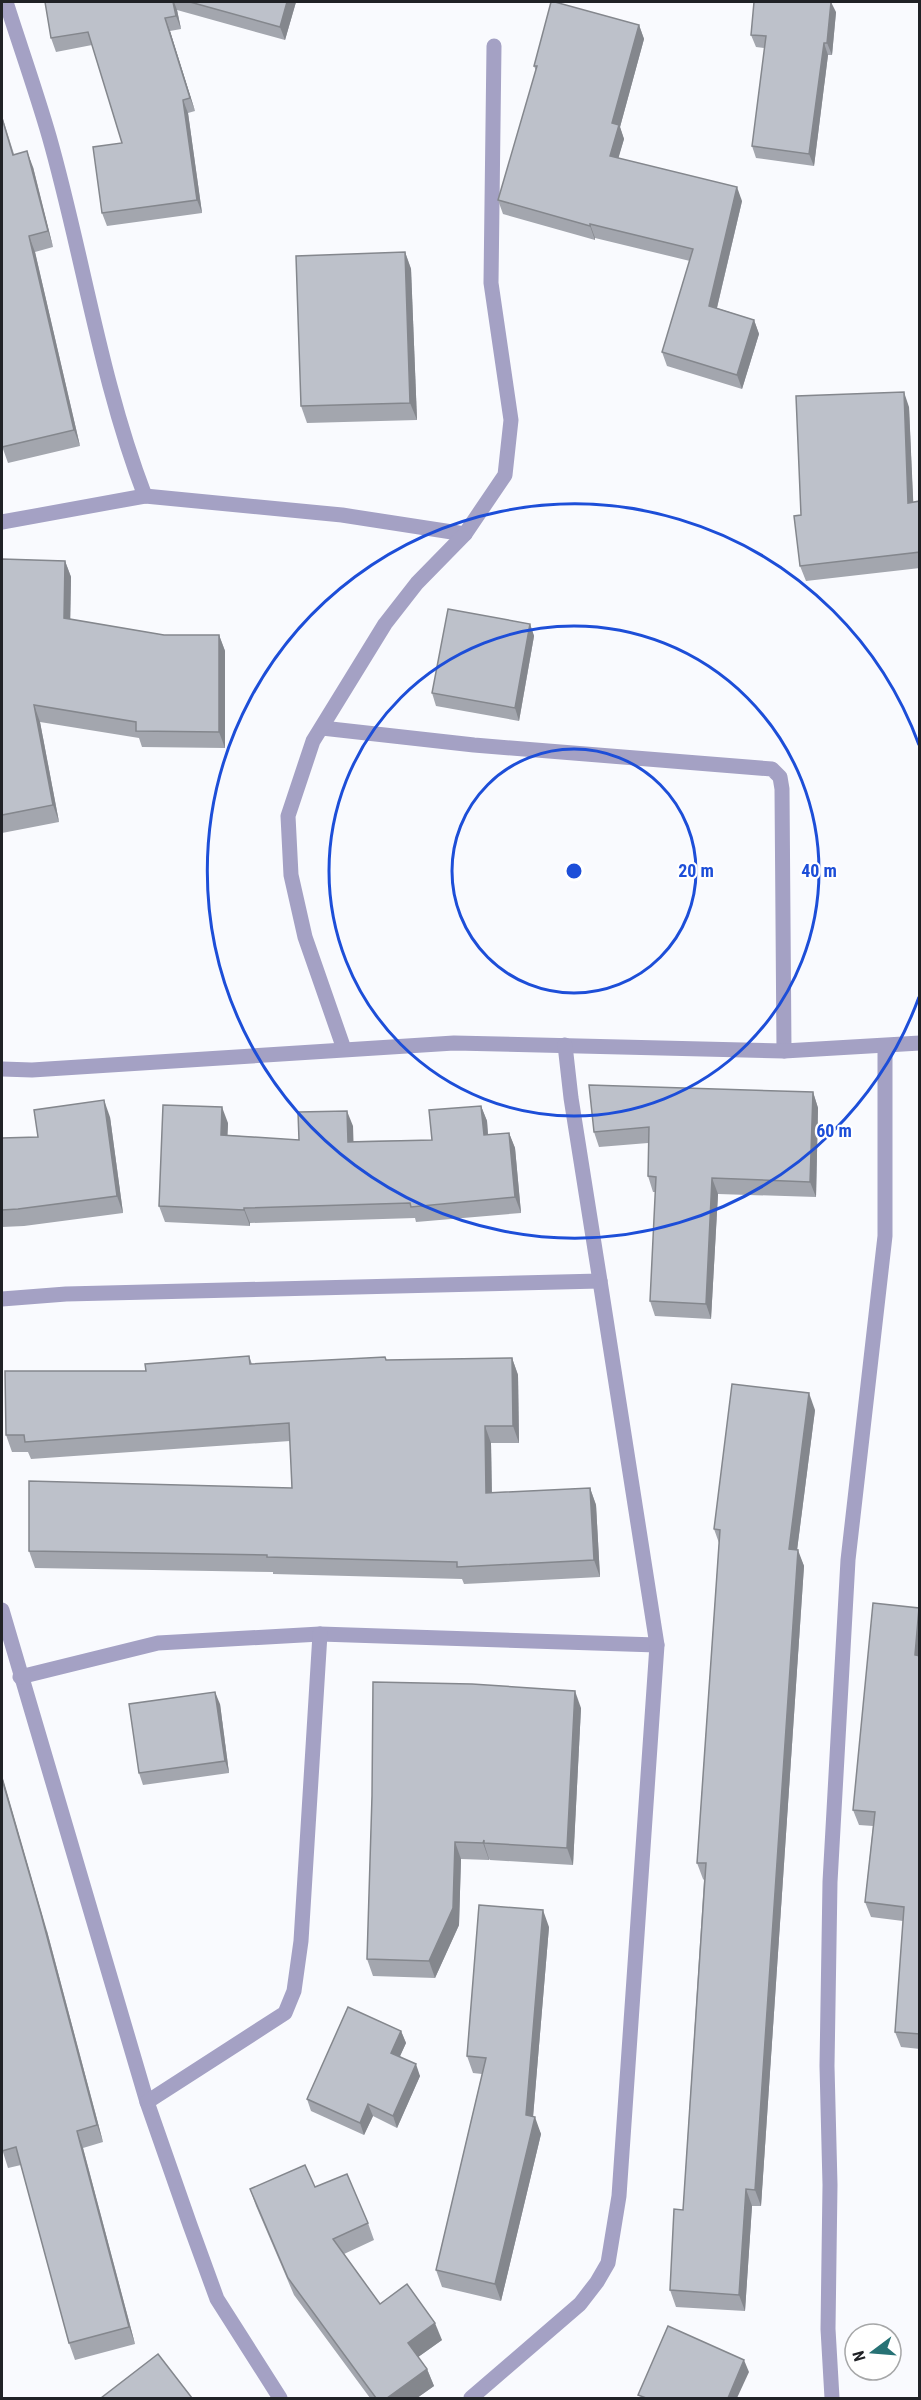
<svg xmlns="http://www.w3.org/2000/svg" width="921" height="2400" viewBox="0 0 921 2400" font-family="'Roboto Condensed',sans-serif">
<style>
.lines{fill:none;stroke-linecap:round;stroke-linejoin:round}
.minor{stroke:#a4a1c4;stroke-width:15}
.wall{fill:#a3a6ae}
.shaded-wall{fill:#84878d}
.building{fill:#bdc1ca;stroke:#84878d;stroke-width:1.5}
.ring{fill:none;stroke:#1d4ed8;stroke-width:3}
.centre{fill:#1d4ed8;stroke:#fff;stroke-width:3}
.ring-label{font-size:18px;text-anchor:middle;font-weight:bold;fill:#1d4ed8;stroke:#fff;stroke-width:4.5;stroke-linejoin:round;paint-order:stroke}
</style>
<rect width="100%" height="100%" fill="#f9fafe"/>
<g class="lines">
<g class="minor">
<path d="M6 2C20 46 36 91 49 136 83 255 100 379 145 496"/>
<polyline points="2,522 145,496 342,515 465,534"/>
<polyline points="322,728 474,745 772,769 780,777 782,789 784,1051"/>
<polyline points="344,1049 305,937 291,875 288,816 313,741 385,624 417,583 465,534 505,475 511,420 491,283 494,46"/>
<polyline points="2,1069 32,1070 454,1043 784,1051 920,1043"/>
<polyline points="2,1299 66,1294 600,1281 571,1098 565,1045"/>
<polyline points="2,1610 147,2102 190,2225 217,2299 280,2398"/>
<polyline points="20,1677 158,1643 320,1634 657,1645"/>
<polyline points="147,2102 285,2013 294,1991 301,1941 320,1634"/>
<polyline points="471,2398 580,2304 597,2282 608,2263 619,2196 657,1645 600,1281"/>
<polyline points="832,2398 828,2329 830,2185 827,2066 830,1882 848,1560 885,1236 885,1046"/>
</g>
</g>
<g class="wall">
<polygon points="45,2 296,2 285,40 177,10 181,29 170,31 195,111 188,113 202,213 107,226 102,213 122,143 92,45 56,52 51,38"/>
<polygon points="836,12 832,55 828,55 814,166 756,158 752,146 765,48 756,47 751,35"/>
<polygon points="639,25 644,39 620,127 624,139 618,158 742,201 717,308 754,320 759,334 742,389 667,366 662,352 690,261 595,238 595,240 503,214 498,200 536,71 534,66"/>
<polygon points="2,116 14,154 33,167 53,247 35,252 80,446 8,463 3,449 2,449"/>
<polygon points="405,252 411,269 417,420 307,423 301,406"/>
<polygon points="909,407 913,502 920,501 920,568 806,581 800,566 801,515"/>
<polygon points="2,559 65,561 71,577 70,619 164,635 219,635 225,651 225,748 142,747 139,738 40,722 59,822 2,833"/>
<polygon points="530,624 534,636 519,721 436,706 432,693"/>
<polygon points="813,1092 818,1108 816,1197 718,1194 711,1319 655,1316 650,1301 656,1192 653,1192 648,1176 648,1143 599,1147 594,1132"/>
<polygon points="481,1106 487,1121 488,1135 509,1133 515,1148 521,1213 416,1222 415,1218 250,1223 250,1226 165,1222 159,1206 228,1123 227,1135 299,1140 353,1126 353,1141 432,1140"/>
<polygon points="110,1117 123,1213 24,1226 2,1227 2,1138 38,1137"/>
<polygon points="249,1356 252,1364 385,1357 386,1360 512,1358 518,1375 519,1443 491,1443 492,1493 590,1488 596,1505 600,1577 464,1584 462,1579 273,1574 273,1572 35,1568 29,1551 292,1488 290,1441 31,1459 28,1452 12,1452 6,1435 146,1371"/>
<polygon points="815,1410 797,1550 804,1566 761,2206 752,2206 745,2311 676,2307 670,2290 683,2210 704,1880 703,1879 697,1863 719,1543 714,1529"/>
<polygon points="920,1608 920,2049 901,2047 895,2032 903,1921 871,1917 865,1902 873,1826 859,1825 853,1810"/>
<polygon points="220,1704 229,1773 143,1785 139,1773"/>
<polygon points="581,1708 573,1865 490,1860 489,1859 489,1860 461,1859 459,1925 435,1978 373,1976 367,1959 372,1796"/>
<polygon points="549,1927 533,2117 541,2134 501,2301 442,2287 436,2270 482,2074 473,2073 467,2056"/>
<polygon points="47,1931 103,2142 83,2148 135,2344 75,2360 69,2343 21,2165 8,2168 2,2149"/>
<polygon points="401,2031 406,2043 400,2056 420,2076 397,2128 373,2116 364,2135 311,2111 307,2099"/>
<polygon points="315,2187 368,2223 374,2240 344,2254 380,2304 442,2340 418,2357 427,2369 434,2386 417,2398 370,2398 294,2295 256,2206 250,2189"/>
</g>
<g class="shaded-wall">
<polygon points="173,2 174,2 177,10 181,29 176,16"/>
<polygon points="287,2 296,2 285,40 280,27"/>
<polygon points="831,2 836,12 832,55 827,43"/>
<polygon points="165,18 170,31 195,111 190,98"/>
<polygon points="639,25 644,39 620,127 624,139 615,170 610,156 612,123"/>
<polygon points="824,43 828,55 814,166 809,154"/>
<polygon points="183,100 188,113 202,213 197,200"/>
<polygon points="27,151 33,167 53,247 48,231"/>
<polygon points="737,187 742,201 714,320 709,306"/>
<polygon points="590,224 595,238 595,240 590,226"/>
<polygon points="29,236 35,252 80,446 74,430"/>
<polygon points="405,252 411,269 417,420 410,403"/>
<polygon points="754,320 759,334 742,389 737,375"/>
<polygon points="904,392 909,407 914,518 908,503"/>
<polygon points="65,561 71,577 70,635 64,618"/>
<polygon points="530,624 534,636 519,721 515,708"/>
<polygon points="219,635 225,651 225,748 219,732"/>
<polygon points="34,705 40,722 59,822 53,805"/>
<polygon points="813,1092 818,1108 816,1197 810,1182"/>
<polygon points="104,1100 110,1117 123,1213 117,1196"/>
<polygon points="481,1106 487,1121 489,1151 484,1135"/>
<polygon points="222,1107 228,1123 227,1151 221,1135"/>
<polygon points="347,1111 353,1126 354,1157 348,1142"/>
<polygon points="509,1133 515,1148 521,1213 515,1197"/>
<polygon points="712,1178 718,1194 711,1319 706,1304"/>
<polygon points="244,1208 250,1223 250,1226 244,1210"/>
<polygon points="512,1358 518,1375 519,1443 513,1426"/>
<polygon points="809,1393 815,1410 795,1566 789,1549"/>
<polygon points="485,1426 491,1443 492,1510 486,1493"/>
<polygon points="590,1488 596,1505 600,1577 594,1560"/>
<polygon points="798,1550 804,1566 761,2206 755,2190"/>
<polygon points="920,1608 920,1666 915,1655"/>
<polygon points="575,1691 581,1708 573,1865 567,1848"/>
<polygon points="215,1692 220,1704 229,1773 225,1761"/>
<polygon points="2,1775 47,1931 103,2142 97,2125 2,1779"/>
<polygon points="484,1840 484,1843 489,1859 489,1860 483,1843"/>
<polygon points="455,1842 461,1859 459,1925 435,1978 429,1961"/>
<polygon points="543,1910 549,1927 532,2129 535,2117 541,2134 501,2301 495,2284 526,2115"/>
<polygon points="401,2031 406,2043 396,2065 391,2053"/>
<polygon points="416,2064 420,2076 397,2128 393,2116"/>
<polygon points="368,2104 373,2116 364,2135 360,2123"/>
<polygon points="77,2131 83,2148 135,2344 129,2327"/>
<polygon points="746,2189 752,2206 745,2311 739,2295"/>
<polygon points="435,2323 442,2340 414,2360 408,2343"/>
<polygon points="744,2360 749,2372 737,2398 728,2398"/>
<polygon points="427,2369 434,2386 417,2398 387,2398"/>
</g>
<g class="building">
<polygon points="45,2 173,2 176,16 165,18 190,98 183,100 197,200 102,213 93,147 122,143 88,32 51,38"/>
<polygon points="190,2 287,2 280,27"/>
<polygon points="551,2 555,2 639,25 612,123 619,125 610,156 737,187 709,306 754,320 737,375 662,352 693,249 590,224 590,226 498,200 537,66 534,66"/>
<polygon points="754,2 831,2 827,43 824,43 809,154 752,146 766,36 751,35"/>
<polygon points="2,118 13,155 27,151 48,231 29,236 74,430 2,447"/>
<polygon points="405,252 410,403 301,406 296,256"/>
<polygon points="904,392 908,503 920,501 920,552 800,566 794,516 801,515 796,396"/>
<polygon points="2,559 65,561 64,618 164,635 219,635 219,732 136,731 136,722 34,705 53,805 2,815"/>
<polygon points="448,609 530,624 515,708 432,693"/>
<polygon points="589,1085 813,1092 810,1182 712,1178 706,1304 650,1301 656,1177 648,1176 649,1127 594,1132"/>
<polygon points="104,1100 117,1196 18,1209 2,1210 2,1138 38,1137 34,1110"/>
<polygon points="163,1105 222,1107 221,1135 299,1140 298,1112 347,1111 348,1142 432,1140 429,1110 481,1106 484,1135 509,1133 515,1197 411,1207 410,1203 244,1208 244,1210 159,1206"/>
<polygon points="249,1356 250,1364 385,1357 386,1360 512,1358 513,1426 485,1426 486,1493 590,1488 594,1560 457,1567 457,1562 267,1557 267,1555 29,1551 29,1481 292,1488 289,1423 25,1442 24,1435 6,1435 5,1371 146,1371 145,1364"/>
<polygon points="732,1384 809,1393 789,1549 798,1550 755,2190 746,2189 739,2295 670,2290 674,2209 683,2210 706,1863 697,1863 720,1530 714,1529"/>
<polygon points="873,1603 919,1608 915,1655 920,1656 920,2034 895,2032 904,1907 865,1902 875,1812 853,1810"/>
<polygon points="373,1682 472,1684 575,1691 567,1848 484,1843 484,1840 483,1843 455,1842 453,1908 429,1961 367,1959 372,1796"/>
<polygon points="215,1692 225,1761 139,1773 129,1704"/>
<polygon points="2,1779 41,1914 97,2125 77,2131 129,2327 69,2343 16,2147 2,2151"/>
<polygon points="479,1905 543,1910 526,2115 535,2117 495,2284 436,2270 486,2058 467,2056"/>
<polygon points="348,2007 401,2031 391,2053 416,2064 393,2116 368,2104 360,2123 307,2099"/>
<polygon points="305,2165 315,2187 347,2174 368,2223 333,2239 380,2304 407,2284 435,2323 408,2343 427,2369 387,2398 376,2398 288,2278 250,2189"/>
<polygon points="668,2326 744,2360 728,2398 646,2398 638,2395"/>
<polygon points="158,2354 192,2398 101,2398"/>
</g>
<g class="ring">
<circle cx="574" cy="871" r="122"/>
<circle cx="574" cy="871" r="245"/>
<path d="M919 997A367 367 0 1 1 919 745"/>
</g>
<circle cx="574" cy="871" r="9" class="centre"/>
<g class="ring-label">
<text x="696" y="877">20 m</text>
<text x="819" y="877">40 m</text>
<text x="834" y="1137">60 m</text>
</g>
<rect width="921" height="2400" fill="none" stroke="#202226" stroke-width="6"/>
<g transform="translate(873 2352) rotate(254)"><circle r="28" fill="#ffffff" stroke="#a6a7a8" stroke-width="1.5"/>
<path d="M0-4.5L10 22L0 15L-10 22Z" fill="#277275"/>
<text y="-9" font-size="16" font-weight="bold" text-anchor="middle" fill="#202226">N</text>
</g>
</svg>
